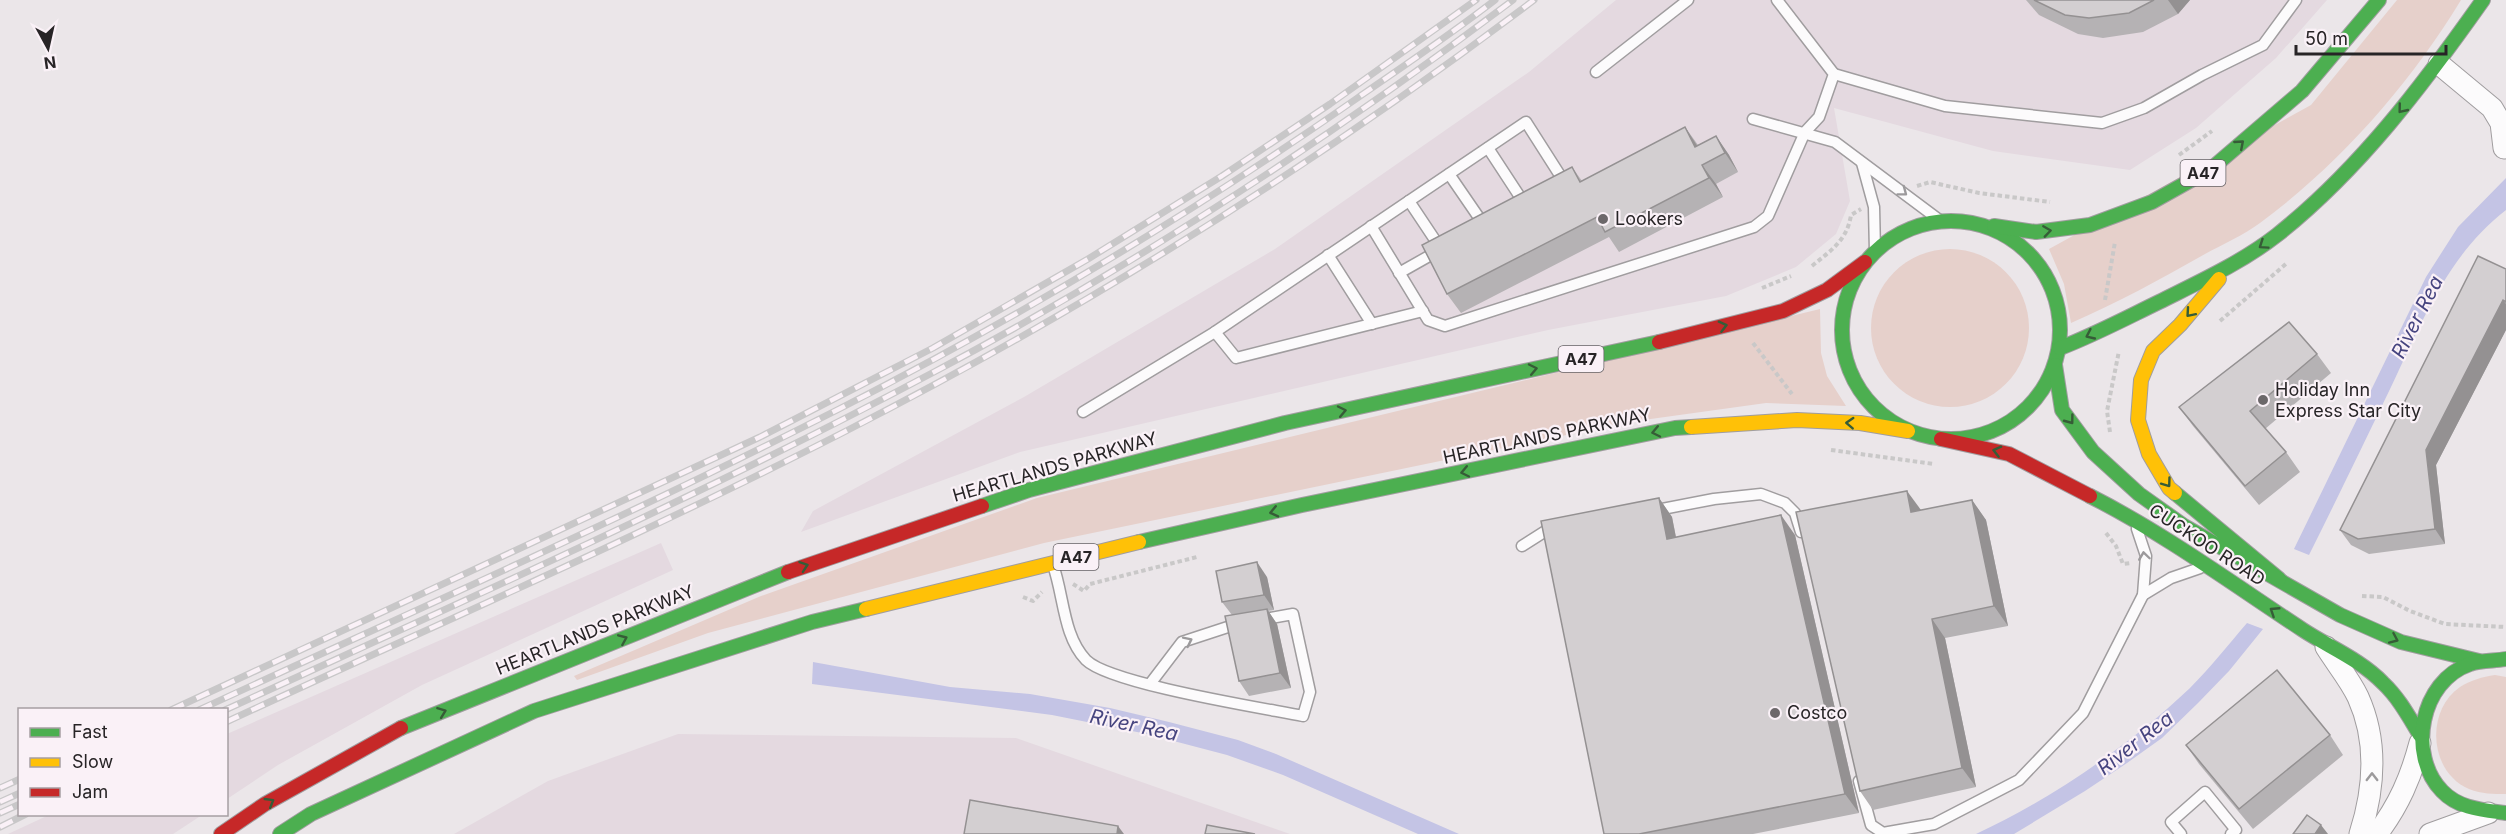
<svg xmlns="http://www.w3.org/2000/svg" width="2506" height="834" viewBox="0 0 2506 834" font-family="Inter,sans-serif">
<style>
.built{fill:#e4d9e0}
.green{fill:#e6d0cb}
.water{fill:#c4c4e5}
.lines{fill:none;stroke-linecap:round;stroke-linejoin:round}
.lane-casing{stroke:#a09d9f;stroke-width:13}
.street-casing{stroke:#a09d9f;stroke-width:23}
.fast-casing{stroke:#a09d9f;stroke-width:16}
.slow-casing{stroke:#a09d9f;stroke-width:16}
.jam-casing{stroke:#a09d9f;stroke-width:16}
.path{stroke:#c9c8c8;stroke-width:4;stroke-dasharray:4.5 3;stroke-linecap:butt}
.lane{stroke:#fcfbfc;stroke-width:10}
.street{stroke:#fcfbfc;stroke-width:21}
.fast{stroke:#4caf50;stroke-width:14}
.slow{stroke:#ffc107;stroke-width:14}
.jam{stroke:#c62828;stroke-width:14}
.rail-casing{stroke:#c8c7c8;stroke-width:7}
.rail{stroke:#faf1f7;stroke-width:4.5;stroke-dasharray:14;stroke-linecap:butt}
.wall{fill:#b5b2b4}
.shaded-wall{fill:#949192}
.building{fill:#d3cfd1;stroke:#949192;stroke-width:1.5}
.oneway{stroke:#365c37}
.oneway2{stroke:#9c9a9c}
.poi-dot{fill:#6c686a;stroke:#faf1f7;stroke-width:2}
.labels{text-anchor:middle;stroke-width:4.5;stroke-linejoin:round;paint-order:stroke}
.shield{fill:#faf1f7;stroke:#666265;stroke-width:1.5}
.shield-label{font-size:16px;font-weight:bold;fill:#272426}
.poi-label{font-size:18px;fill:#272426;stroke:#faf1f7;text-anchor:start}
.street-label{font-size:18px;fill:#272426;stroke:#faf1f7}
.water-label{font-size:20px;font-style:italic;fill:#46447f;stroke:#faf1f7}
</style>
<rect width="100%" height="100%" fill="#ebe6e9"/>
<g class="built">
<polygon points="1616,0 2327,0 2276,58 2196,128 2130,170 1993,151 1834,108 1850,201 1836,234 1796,267 1726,296 1548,330 1020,452 801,532 813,511 1024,397 1275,249 1529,72"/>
<polygon points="661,543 673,570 422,685 278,765 227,799 227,734"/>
<polygon points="678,734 1016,738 1290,834 454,834 548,781"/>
<polygon points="51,814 202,814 202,815 173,834 8,834"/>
</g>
<g class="green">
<path d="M2397 0H2461C2409 85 2341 163 2260 223 2244 235 2223 244 2205 254 2161 279 2117 303 2071 323L2064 284 2049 249 2311 105Z"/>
<circle cx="1950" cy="328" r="79"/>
<polygon points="1820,309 1821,353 1827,376 1846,406 1766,403 1629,422 1044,543 708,633 577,680 574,676 761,596 1037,498"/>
<path d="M2495 675 2506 677V794C2493 794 2482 794 2469 789 2429 772 2425 711 2460 687 2471 680 2482 677 2495 675Z"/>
</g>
<g class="water">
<path d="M2506 178V210C2446 257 2423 321 2391 387 2364 443 2337 499 2309 555L2294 549 2426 277 2458 227Z"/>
<path d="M2247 623 2263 629 2229 671 2198 703 2162 738 2127 763 2085 791 2014 834H1976C2050 800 2130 745 2190 688 2210 668 2228 645 2247 623Z"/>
<polygon points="813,662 950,687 1030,694 1110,708 1169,722 1238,740 1276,754 1459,834 1418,834 1283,775 1227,755 1147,734 1052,715 812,684"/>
</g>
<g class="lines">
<defs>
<g id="lane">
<polyline points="1596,72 1688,0"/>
<polyline points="1834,74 1945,106 2102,123 2144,108 2202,75 2263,45 2296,0"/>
<polyline points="1753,119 1835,142 1942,222"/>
<polyline points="1488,148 1524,203"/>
<polyline points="1862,163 1874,207 1875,252"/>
<polyline points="1449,174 1484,225"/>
<polyline points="1409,201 1441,249"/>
<polyline points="1371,226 1428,320 1445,326 1754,227 1768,216 1805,132 1819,117 1834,74 1777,0"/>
<polyline points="1328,255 1372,324"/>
<polyline points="1399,273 1438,251"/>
<polyline points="1215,332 1236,358 1423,311"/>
<polyline points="1083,412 1215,332 1526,122 1563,180 1559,183"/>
<polyline points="1652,511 1714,499 1761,494 1785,503 1795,513 1801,532"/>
<polyline points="1522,546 1544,532 1554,530"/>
<path d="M1053 565C1064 596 1063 636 1086 660 1110 684 1263 708 1303 716L1310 692 1293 614 1259 620"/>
<polyline points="2143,595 2171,578 2200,568"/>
<polyline points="1150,684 1182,642 1240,623"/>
<polyline points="1859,781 1871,825 1883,833 1934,824 2019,780 2083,713 2143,595 2146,556 2137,529"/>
<polyline points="2181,834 2171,822 2205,792 2236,830 2231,834"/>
</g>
<g id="street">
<polyline points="2439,64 2492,108 2501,123 2504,148"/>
<path d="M2326 647C2336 663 2350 680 2358 697 2378 741 2374 790 2360 834"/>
<path d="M2377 834C2399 805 2411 777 2420 743"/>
<polyline points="2430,834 2488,813"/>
</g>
<g id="fast">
<circle cx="1951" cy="330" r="109"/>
<polyline points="1994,226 2036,232 2090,225 2152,202 2211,169 2302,91 2379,0"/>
<path d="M2060 348C2094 335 2126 318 2159 302 2199 282 2241 263 2277 235 2359 170 2423 85 2483 0"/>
<polyline points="2055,365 2062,410 2093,452 2139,494 2184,526 2340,615 2401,642 2479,661"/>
<polyline points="2175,493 2279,579"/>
<path d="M2090 496C2165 534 2233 584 2303 630 2329 647 2361 660 2383 683 2399 698 2409 717 2420 735"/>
<polyline points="982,506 1029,490 1285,423 1659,342"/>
<polyline points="1139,542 1302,505 1675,428 1691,427"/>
<path d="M2506 659C2495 661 2480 660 2470 664 2420 681 2407 755 2442 791 2459 809 2483 810 2506 813"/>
<polyline points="401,728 788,572"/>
<polyline points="280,834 311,814 534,711 812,622 866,609"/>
</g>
<g id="slow">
<polyline points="1691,427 1797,420 1860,423 1908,431"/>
<polyline points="2175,493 2169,488 2149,454 2138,420 2141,380 2153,351 2180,325 2219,279"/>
<polyline points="866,609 1139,542"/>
</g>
<g id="jam">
<polyline points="1659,342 1783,311 1827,290 1865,262"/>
<polyline points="1941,439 2009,454 2090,496"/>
<polyline points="788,572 982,506"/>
<polyline points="221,834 265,804 401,728"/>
</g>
</defs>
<use href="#lane" class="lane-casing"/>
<use href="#street" class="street-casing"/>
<use href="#fast" class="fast-casing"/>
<use href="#slow" class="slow-casing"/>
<use href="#jam" class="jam-casing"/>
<g class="path">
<polyline points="2179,155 2212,131"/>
<polyline points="1917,186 1930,182 1979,193 2050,202"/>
<path d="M1812 266C1830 251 1847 241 1851 215L1861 209"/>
<polyline points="1762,288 1791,276"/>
<polyline points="2105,300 2115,242"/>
<polyline points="2220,321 2287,263"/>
<polyline points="1753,343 1792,394"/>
<polyline points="2110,432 2107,411 2119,351"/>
<polyline points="1831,450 1934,464"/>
<polyline points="2106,533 2116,546 2123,564 2131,563"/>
<polyline points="1073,584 1084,591 1090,584 1197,557"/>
<polyline points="2362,596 2383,597 2410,611 2445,624 2506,627"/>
<polyline points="1023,597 1033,601 1042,592"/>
</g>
<use href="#lane" class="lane"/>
<use href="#street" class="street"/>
<use href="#fast" class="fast"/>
<use href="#slow" class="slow"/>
<use href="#jam" class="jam"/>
<defs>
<g id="rail">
<polyline points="171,710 760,437 933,348 1088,259 1222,176 1330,104 1476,0"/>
<path d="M199 710C413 611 629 516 839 409 1018 318 1191 214 1356 99 1402 67 1450 35 1495 0"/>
<path d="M225 710C463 601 703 495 934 372 1136 265 1330 138 1513 0"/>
<path d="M226 722C433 626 643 535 846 431 1087 308 1318 163 1534 0"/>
<polyline points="0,788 20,779"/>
<polyline points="0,802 20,793"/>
<polyline points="0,813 20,804"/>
<polyline points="0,827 26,814"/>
</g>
</defs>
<use href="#rail" class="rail-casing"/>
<use href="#rail" class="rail"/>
</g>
<g class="wall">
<polygon points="2026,0 2190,0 2178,14 2143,32 2103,38 2078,34 2039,15"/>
<polygon points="1685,127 1698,145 1716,136 1729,155 1738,172 1716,184 1723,197 1619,252 1609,237 1461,313 1447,294 1572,167 1582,181"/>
<polygon points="2506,269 2506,330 2436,465 2445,544 2369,554 2351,545 2340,530"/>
<polygon points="2317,354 2331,373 2265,429 2286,452 2300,472 2259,505 2193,426 2179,407"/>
<polygon points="1659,498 1672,517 1676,537 1795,535 1859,813 1753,834 1604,834"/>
<polygon points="1972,500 1986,520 2008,626 1945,638 1976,787 1873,810 1860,791 1921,510"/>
<polygon points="1267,577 1274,610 1268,611 1277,624 1291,688 1249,696 1239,681 1232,615 1222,602"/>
<polygon points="2330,735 2343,755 2253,829 2199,764 2186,745"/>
</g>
<g class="shaded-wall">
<polygon points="2168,0 2190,0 2178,14"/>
<polygon points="1685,127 1698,147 1695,147"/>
<polygon points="1716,136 1729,155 1738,172 1725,153"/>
<polygon points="1702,165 1716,184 1723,197 1709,178"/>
<polygon points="2503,300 2506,304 2506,330 2436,465 2445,544 2435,529 2426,450"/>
<polygon points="1907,491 1921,510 1911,512"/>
<polygon points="1659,498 1672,517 1680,559 1667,539"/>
<polygon points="1972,500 1986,520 2008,626 1994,606"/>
<polygon points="1781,515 1795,535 1859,813 1845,794"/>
<polygon points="1257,562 1267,577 1274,610 1264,595"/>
<polygon points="1267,609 1277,624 1291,688 1280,673"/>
<polygon points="1932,619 1945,638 1976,787 1962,768"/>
<polygon points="2321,825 2328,834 2315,834"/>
<polygon points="1118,826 1124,834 1117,834"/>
</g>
<g class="building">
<polygon points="2034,0 2154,0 2129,13 2089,18 2065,15"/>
<polygon points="1685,127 1695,147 1716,136 1725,153 1702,165 1709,178 1605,232 1597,217 1447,294 1422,245 1572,167 1580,182"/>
<polygon points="2478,256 2506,269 2506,302 2503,300 2426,450 2435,529 2358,539 2340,530"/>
<polygon points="2289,322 2317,354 2250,411 2286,452 2245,486 2179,407"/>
<polygon points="1907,491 1911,512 1972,500 1994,606 1932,619 1962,768 1860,791 1796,512"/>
<polygon points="1659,498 1667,539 1781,515 1845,794 1639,834 1604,834 1541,521"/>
<polygon points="1257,562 1264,595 1222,602 1216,571"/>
<polygon points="1267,609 1280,673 1239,681 1225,616"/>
<polygon points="2277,670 2330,735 2239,809 2186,745"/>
<polygon points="970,800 1118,826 1117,834 964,834"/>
<polygon points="2307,815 2321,825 2315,834 2293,834"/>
<polygon points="1207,825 1255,834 1205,834"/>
</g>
<defs><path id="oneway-chevron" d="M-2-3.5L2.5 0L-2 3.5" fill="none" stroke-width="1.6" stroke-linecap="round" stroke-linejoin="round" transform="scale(1.5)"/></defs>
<g class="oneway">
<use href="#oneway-chevron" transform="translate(2402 109) rotate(129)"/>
<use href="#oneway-chevron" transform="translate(2240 144) rotate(-41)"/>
<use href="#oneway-chevron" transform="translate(2047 231) rotate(-8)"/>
<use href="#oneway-chevron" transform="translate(2263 245) rotate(146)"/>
<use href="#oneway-chevron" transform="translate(2190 313) rotate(131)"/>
<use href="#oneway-chevron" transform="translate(1723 326) rotate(-14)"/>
<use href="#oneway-chevron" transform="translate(2090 335) rotate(155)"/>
<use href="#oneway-chevron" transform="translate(1533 369) rotate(-12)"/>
<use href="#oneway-chevron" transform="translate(1342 411) rotate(-12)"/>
<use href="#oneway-chevron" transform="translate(2070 420) rotate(53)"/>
<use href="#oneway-chevron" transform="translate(1850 423) rotate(-177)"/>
<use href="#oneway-chevron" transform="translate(1656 432) rotate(168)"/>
<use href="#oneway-chevron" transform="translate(1997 451) rotate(-166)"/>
<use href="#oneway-chevron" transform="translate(1465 472) rotate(168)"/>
<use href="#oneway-chevron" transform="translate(2167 483) rotate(54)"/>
<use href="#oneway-chevron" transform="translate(1274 512) rotate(167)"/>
<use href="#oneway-chevron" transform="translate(804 566) rotate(-19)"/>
<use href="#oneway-chevron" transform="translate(2274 611) rotate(-147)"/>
<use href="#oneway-chevron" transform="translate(623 639) rotate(-23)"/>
<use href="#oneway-chevron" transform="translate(2394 639) rotate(24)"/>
<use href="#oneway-chevron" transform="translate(442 712) rotate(-21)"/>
<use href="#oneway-chevron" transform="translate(270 802) rotate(-31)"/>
</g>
<g class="oneway2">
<use href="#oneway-chevron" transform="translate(1903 192) rotate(37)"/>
<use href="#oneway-chevron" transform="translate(2144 556) rotate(-98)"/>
<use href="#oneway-chevron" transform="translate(1188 641) rotate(-26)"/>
<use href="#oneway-chevron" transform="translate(2372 777) rotate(-90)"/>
</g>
<g class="poi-dot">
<circle cx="1603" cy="219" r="6"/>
<circle cx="2263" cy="400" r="6"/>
<circle cx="1775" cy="713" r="6"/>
</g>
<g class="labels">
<g class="shield">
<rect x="2180.5" y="160" width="45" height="26" rx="4.5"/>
<rect x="1558.5" y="346" width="45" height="26" rx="4.5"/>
<rect x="1053.5" y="544" width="45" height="26" rx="4.5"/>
</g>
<g class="shield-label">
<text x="2203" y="179">A47</text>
<text x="1581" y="365">A47</text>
<text x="1076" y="563">A47</text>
</g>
<g class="poi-label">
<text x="1615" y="225">Lookers</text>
<text x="2275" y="396">Holiday Inn<tspan x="2275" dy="21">Express Star City</tspan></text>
<text x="1787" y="719">Costco</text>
</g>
<g class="street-label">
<text transform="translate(1547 436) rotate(-12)" y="6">HEARTLANDS PARKWAY</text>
<text transform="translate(1055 467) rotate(-16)" y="6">HEARTLANDS PARKWAY</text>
<text transform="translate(2207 545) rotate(33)" y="6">CUCKOO ROAD</text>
<text transform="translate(595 630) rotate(-22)" y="6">HEARTLANDS PARKWAY</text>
</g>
<g class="water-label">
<text transform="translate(2417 317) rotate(-63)" y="7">River Rea</text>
<text transform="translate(1134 725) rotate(12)" y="7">River Rea</text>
<text transform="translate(2135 743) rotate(-38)" y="7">River Rea</text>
</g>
</g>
<rect x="18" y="708" width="210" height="108" fill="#faf1f7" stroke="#a69fa3" stroke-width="1.5"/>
<rect x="30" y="728" width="30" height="9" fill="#4caf50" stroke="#a69fa3" stroke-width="1.5"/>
<text x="72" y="738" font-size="18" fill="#272426">Fast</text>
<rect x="30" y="758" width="30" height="9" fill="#ffc107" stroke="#a69fa3" stroke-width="1.5"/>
<text x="72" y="768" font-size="18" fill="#272426">Slow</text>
<rect x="30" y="788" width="30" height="9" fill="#c62828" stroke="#a69fa3" stroke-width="1.5"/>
<text x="72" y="798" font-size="18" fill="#272426">Jam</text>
<g transform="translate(48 48) rotate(172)" stroke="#faf1f7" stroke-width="4.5" paint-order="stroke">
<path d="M0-4.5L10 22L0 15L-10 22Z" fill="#272426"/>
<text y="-9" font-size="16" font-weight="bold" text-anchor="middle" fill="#272426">N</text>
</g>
<path d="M2296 45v9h150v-9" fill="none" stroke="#272426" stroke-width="3"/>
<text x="2305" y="45" font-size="18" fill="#272426" stroke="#faf1f7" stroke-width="4.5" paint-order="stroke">50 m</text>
</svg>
